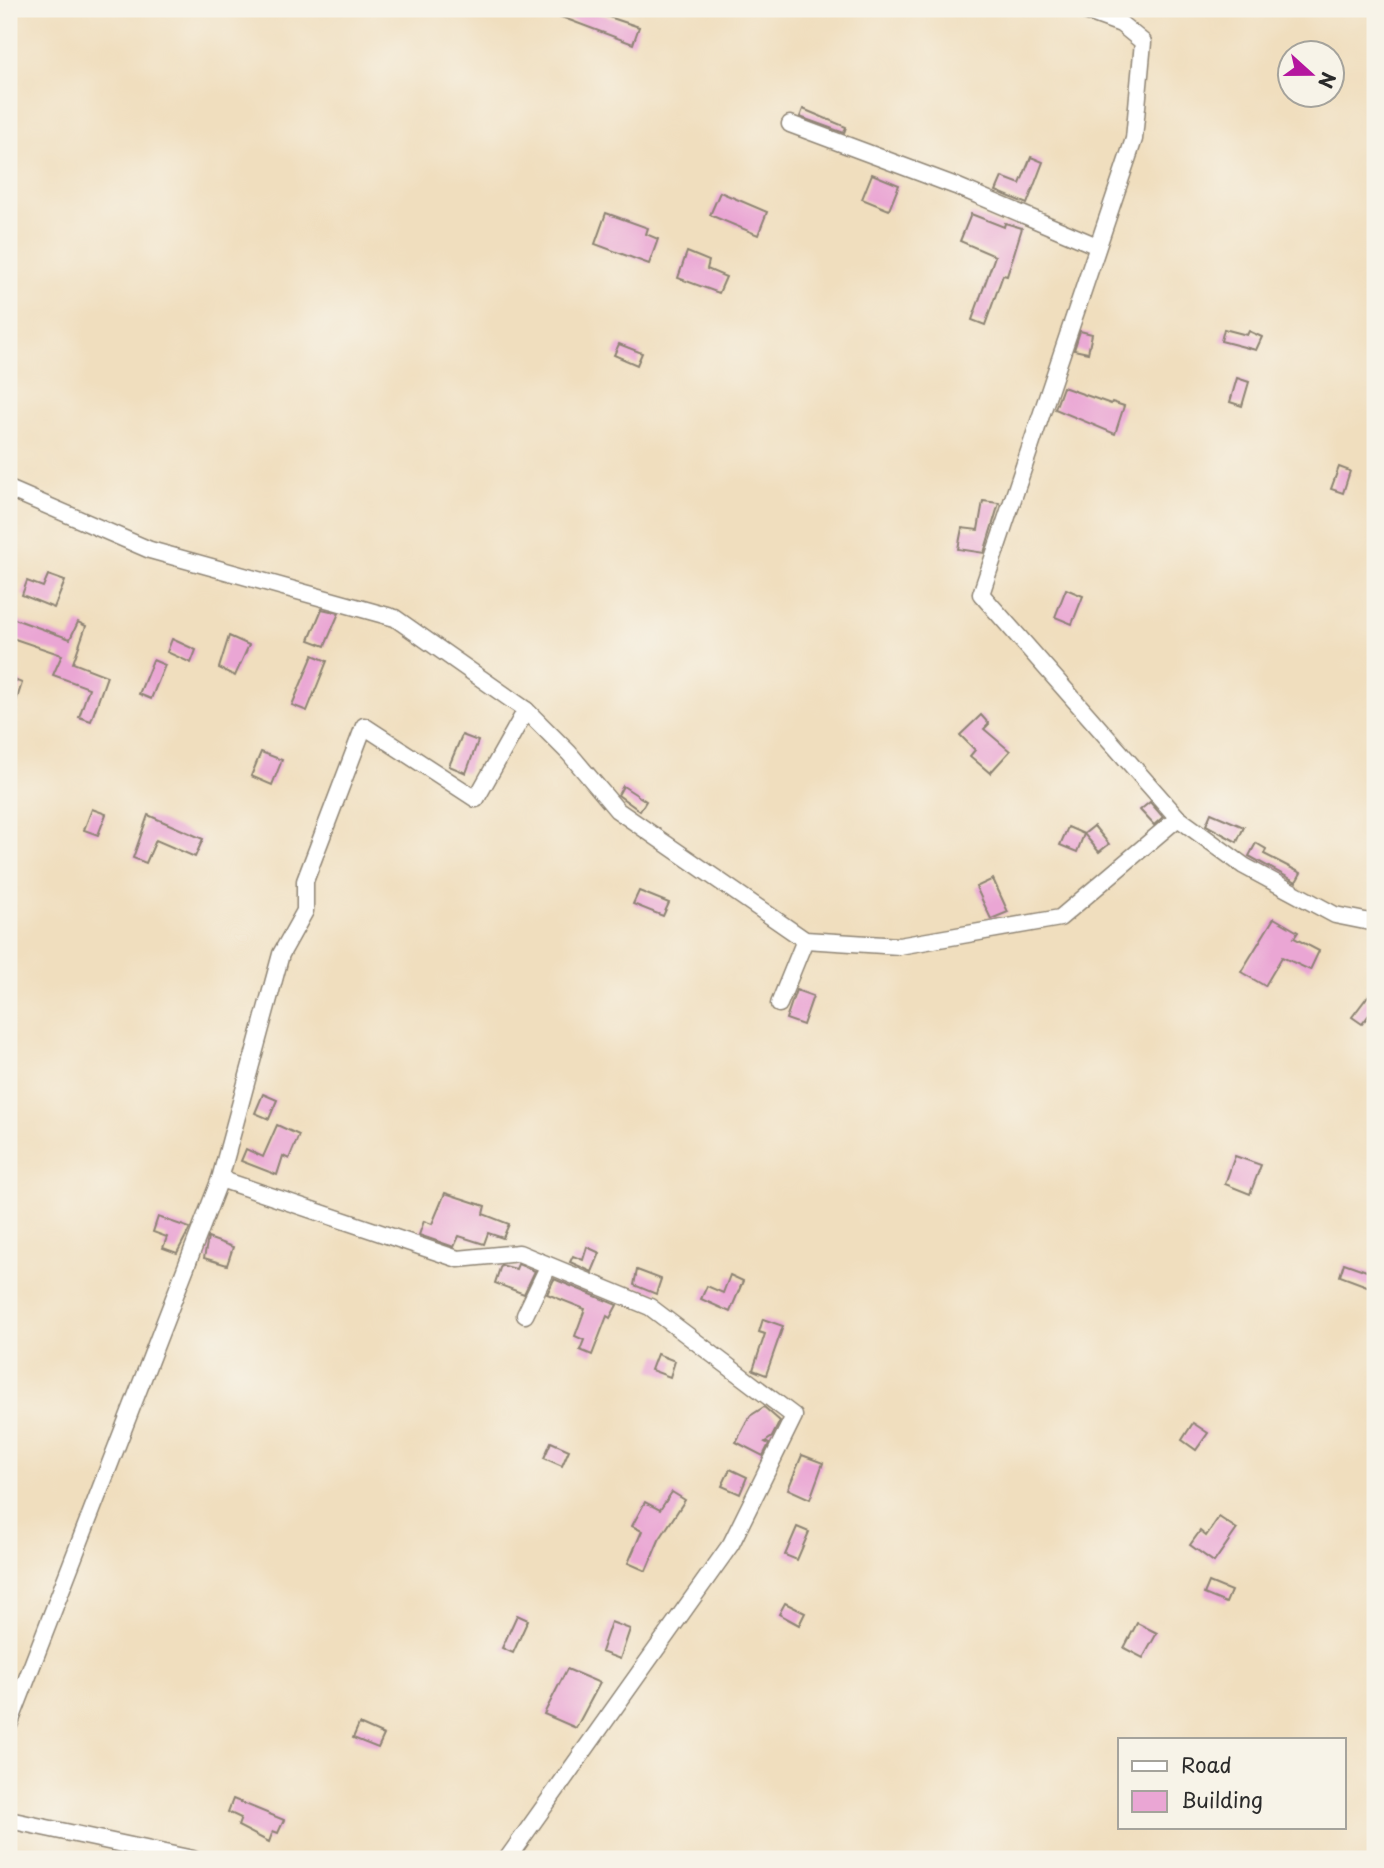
<svg xmlns="http://www.w3.org/2000/svg" width="1384" height="1868" viewBox="0 0 1384 1868" font-family="'Playpen Sans',sans-serif">
<style>
.building{fill:#eaa6d4}
.lines{fill:none;stroke-linecap:round;stroke-linejoin:round}
.minor-casing{stroke:#8e8474;stroke-width:19}
.minor{stroke:#fff;stroke-width:16}
</style>
<rect width="100%" height="100%" fill="#f7f3e8"/>
<filter id="ink" filterUnits="userSpaceOnUse"><feTurbulence type="fractalNoise" baseFrequency=".0143" numOctaves="2"/><feDisplacementMap in="SourceGraphic" scale="14" xChannelSelector="R" yChannelSelector="G"/><feConvolveMatrix kernelMatrix="1 2 1 2 8 2 1 2 1" color-interpolation-filters="sRGB"/></filter>
<filter id="wash" filterUnits="userSpaceOnUse"><feTurbulence type="fractalNoise" baseFrequency=".00686" numOctaves="4" result="noise"/><feDisplacementMap in="SourceGraphic" scale="28" xChannelSelector="R" yChannelSelector="G"/><feGaussianBlur stdDeviation="1.57" result="paint"/><feColorMatrix in="noise" values="0 0 0 0 0 0 0 0 0 0 0 0 0 0 0 0 0 1.4 0 .05"/><feComposite in="paint" operator="in"/></filter>
<g filter="url(#wash)">
<rect width="100%" height="100%" fill="#f0debe"/>
<g id="blocks">
<g class="building">
<polygon points="540,9 588,10 639,27 633,44"/>
<polygon points="803,109 846,127 844,133 800,117"/>
<polygon points="1031,157 1043,162 1027,204 996,191 1002,177 1020,184"/>
<polygon points="872,174 899,185 889,210 862,199"/>
<polygon points="720,192 767,212 758,235 710,215"/>
<polygon points="606,213 648,228 646,234 658,239 649,264 595,244"/>
<polygon points="971,214 1004,227 1005,223 1022,228 1007,276 1003,275 985,325 972,320 995,256 960,241"/>
<polygon points="687,252 709,261 707,269 726,277 719,293 678,278"/>
<polygon points="1224,329 1247,335 1249,331 1262,337 1256,350 1221,341"/>
<polygon points="1080,331 1092,334 1088,353 1074,350"/>
<polygon points="619,344 642,353 637,365 614,355"/>
<polygon points="1237,378 1249,382 1242,406 1230,402"/>
<polygon points="1063,387 1111,404 1112,402 1124,406 1115,434 1055,409"/>
<polygon points="1339,467 1350,471 1343,493 1331,489"/>
<polygon points="983,501 999,503 984,553 958,549 962,528 978,530"/>
<polygon points="48,575 65,581 54,608 22,595 27,581 43,587"/>
<polygon points="1066,589 1083,596 1072,624 1055,617"/>
<polygon points="322,609 339,613 325,646 309,640"/>
<polygon points="9,617 70,639 78,622 86,626 73,663 107,676 91,721 79,717 89,688 53,675 62,655 9,637"/>
<polygon points="229,636 249,645 235,676 219,668"/>
<polygon points="172,639 196,650 191,663 167,652"/>
<polygon points="313,655 327,661 307,711 292,705"/>
<polygon points="153,660 165,665 151,699 139,694"/>
<polygon points="9,678 22,683 11,717 9,717"/>
<polygon points="981,715 989,724 984,729 1010,751 990,773 970,756 975,750 960,735"/>
<polygon points="462,735 478,741 466,773 449,766"/>
<polygon points="261,752 282,760 272,785 251,776"/>
<polygon points="623,786 646,801 640,811 618,795"/>
<polygon points="1150,802 1163,817 1154,825 1140,810"/>
<polygon points="92,809 106,814 98,835 84,830"/>
<polygon points="1211,813 1244,827 1237,842 1206,825"/>
<polygon points="148,815 203,839 195,857 156,840 146,863 133,858"/>
<polygon points="1094,826 1109,844 1099,852 1084,834"/>
<polygon points="1068,827 1084,834 1077,852 1060,845"/>
<polygon points="1256,843 1266,849 1264,854 1301,873 1296,882 1249,856"/>
<polygon points="993,879 1008,912 991,919 976,887"/>
<polygon points="639,891 669,903 663,916 633,904"/>
<polygon points="1274,918 1298,932 1294,938 1319,951 1310,970 1282,957 1265,986 1241,972"/>
<polygon points="796,990 813,996 803,1025 786,1019"/>
<polygon points="1368,996 1375,1002 1375,1007 1362,1024 1352,1017"/>
<polygon points="263,1094 277,1100 269,1119 255,1113"/>
<polygon points="277,1125 299,1135 289,1159 283,1156 277,1175 241,1161 246,1149 263,1157"/>
<polygon points="1235,1156 1261,1165 1250,1194 1225,1184"/>
<polygon points="445,1193 485,1206 483,1214 509,1224 503,1238 488,1233 484,1244 459,1236 454,1247 419,1235 424,1221 432,1224"/>
<polygon points="158,1217 190,1228 177,1253 163,1248 167,1237 153,1232"/>
<polygon points="208,1238 233,1247 227,1265 204,1258"/>
<polygon points="587,1247 600,1253 592,1272 570,1262 573,1256 583,1260"/>
<polygon points="1344,1263 1375,1274 1375,1289 1340,1276"/>
<polygon points="518,1264 535,1271 524,1294 495,1283 501,1265 516,1269"/>
<polygon points="637,1270 661,1279 656,1294 634,1285"/>
<polygon points="730,1275 743,1281 730,1312 701,1299 707,1286 723,1293"/>
<polygon points="554,1279 617,1305 610,1318 607,1316 592,1355 580,1350 584,1340 575,1336 585,1309 547,1294"/>
<polygon points="763,1319 783,1326 766,1375 753,1370 765,1334 759,1332"/>
<polygon points="657,1354 675,1361 670,1377 651,1370"/>
<polygon points="764,1407 780,1421 772,1437 765,1442 769,1444 763,1456 736,1442 750,1416"/>
<polygon points="1193,1423 1208,1433 1196,1450 1182,1440"/>
<polygon points="551,1442 569,1450 562,1466 544,1458"/>
<polygon points="802,1455 823,1463 810,1499 788,1489"/>
<polygon points="730,1469 747,1477 740,1494 722,1486"/>
<polygon points="672,1492 685,1500 659,1540 646,1571 628,1563 642,1531 632,1526 645,1502 660,1510"/>
<polygon points="1219,1517 1237,1529 1214,1562 1190,1545 1200,1531 1206,1536"/>
<polygon points="797,1527 809,1532 797,1560 785,1555"/>
<polygon points="1209,1582 1231,1591 1226,1603 1204,1594"/>
<polygon points="785,1603 805,1613 799,1625 779,1614"/>
<polygon points="517,1615 528,1620 513,1653 502,1648"/>
<polygon points="611,1622 630,1629 620,1659 601,1652"/>
<polygon points="1137,1623 1157,1633 1143,1658 1124,1648"/>
<polygon points="567,1669 600,1683 576,1728 544,1714"/>
<polygon points="359,1724 384,1735 378,1748 353,1738"/>
<polygon points="233,1799 284,1820 278,1833 273,1831 269,1842 238,1826 241,1818 228,1812"/>
</g>
</g>
</g>
<g filter="url(#ink)">
<use href="#blocks" fill-opacity="0" stroke="#8e8474" stroke-width="2"/>
<g class="lines">
<defs>
<g id="minor">
<polyline points="1080,9 1121,24 1143,42 1134,139 981,594 1178,818 1244,866 1335,915 1375,923"/>
<polyline points="790,124 956,186 1097,246"/>
<polyline points="9,489 150,550 395,618 526,710 569,753 617,810 805,940 899,946 1060,918 1178,818"/>
<polyline points="779,1004 805,940"/>
<polyline points="220,1179 281,954 305,911 305,881 364,726 476,799 526,710"/>
<polyline points="525,1315 548,1267"/>
<polyline points="9,1725 220,1179 458,1259 519,1253 650,1307 794,1416 731,1544 507,1859"/>
<polyline points="9,1820 193,1859"/>
</g>
</defs>
<use href="#minor" class="minor-casing"/>
<use href="#minor" class="minor"/>
</g>
</g>
<rect width="1384" height="1868" fill="none" stroke="#f7f3e8" stroke-width="35"/>
<rect x="1118" y="1738" width="228" height="91" fill="#f7f3e8" stroke="#a5a39c" stroke-width="2"/>
<rect x="1132" y="1761" width="35" height="10" fill="#ffffff" stroke="#a5a39c" stroke-width="2"/>
<text x="1181" y="1773" font-size="21" fill="#2b2b2b">Road</text>
<rect x="1132" y="1791" width="35" height="21" fill="#eaa6d4" stroke="#a5a39c" stroke-width="2"/>
<text x="1181" y="1808" font-size="21" fill="#2b2b2b">Building</text>
<g transform="translate(1311 74) rotate(111)"><circle r="33" fill="#f7f3e8" stroke="#a5a39c" stroke-width="2"/>
<path d="M0-5L12 26L0 18L-12 26Z" fill="#b5179e"/>
<text y="-10" font-size="19" font-weight="bold" text-anchor="middle" fill="#2b2b2b">N</text>
</g>
</svg>
